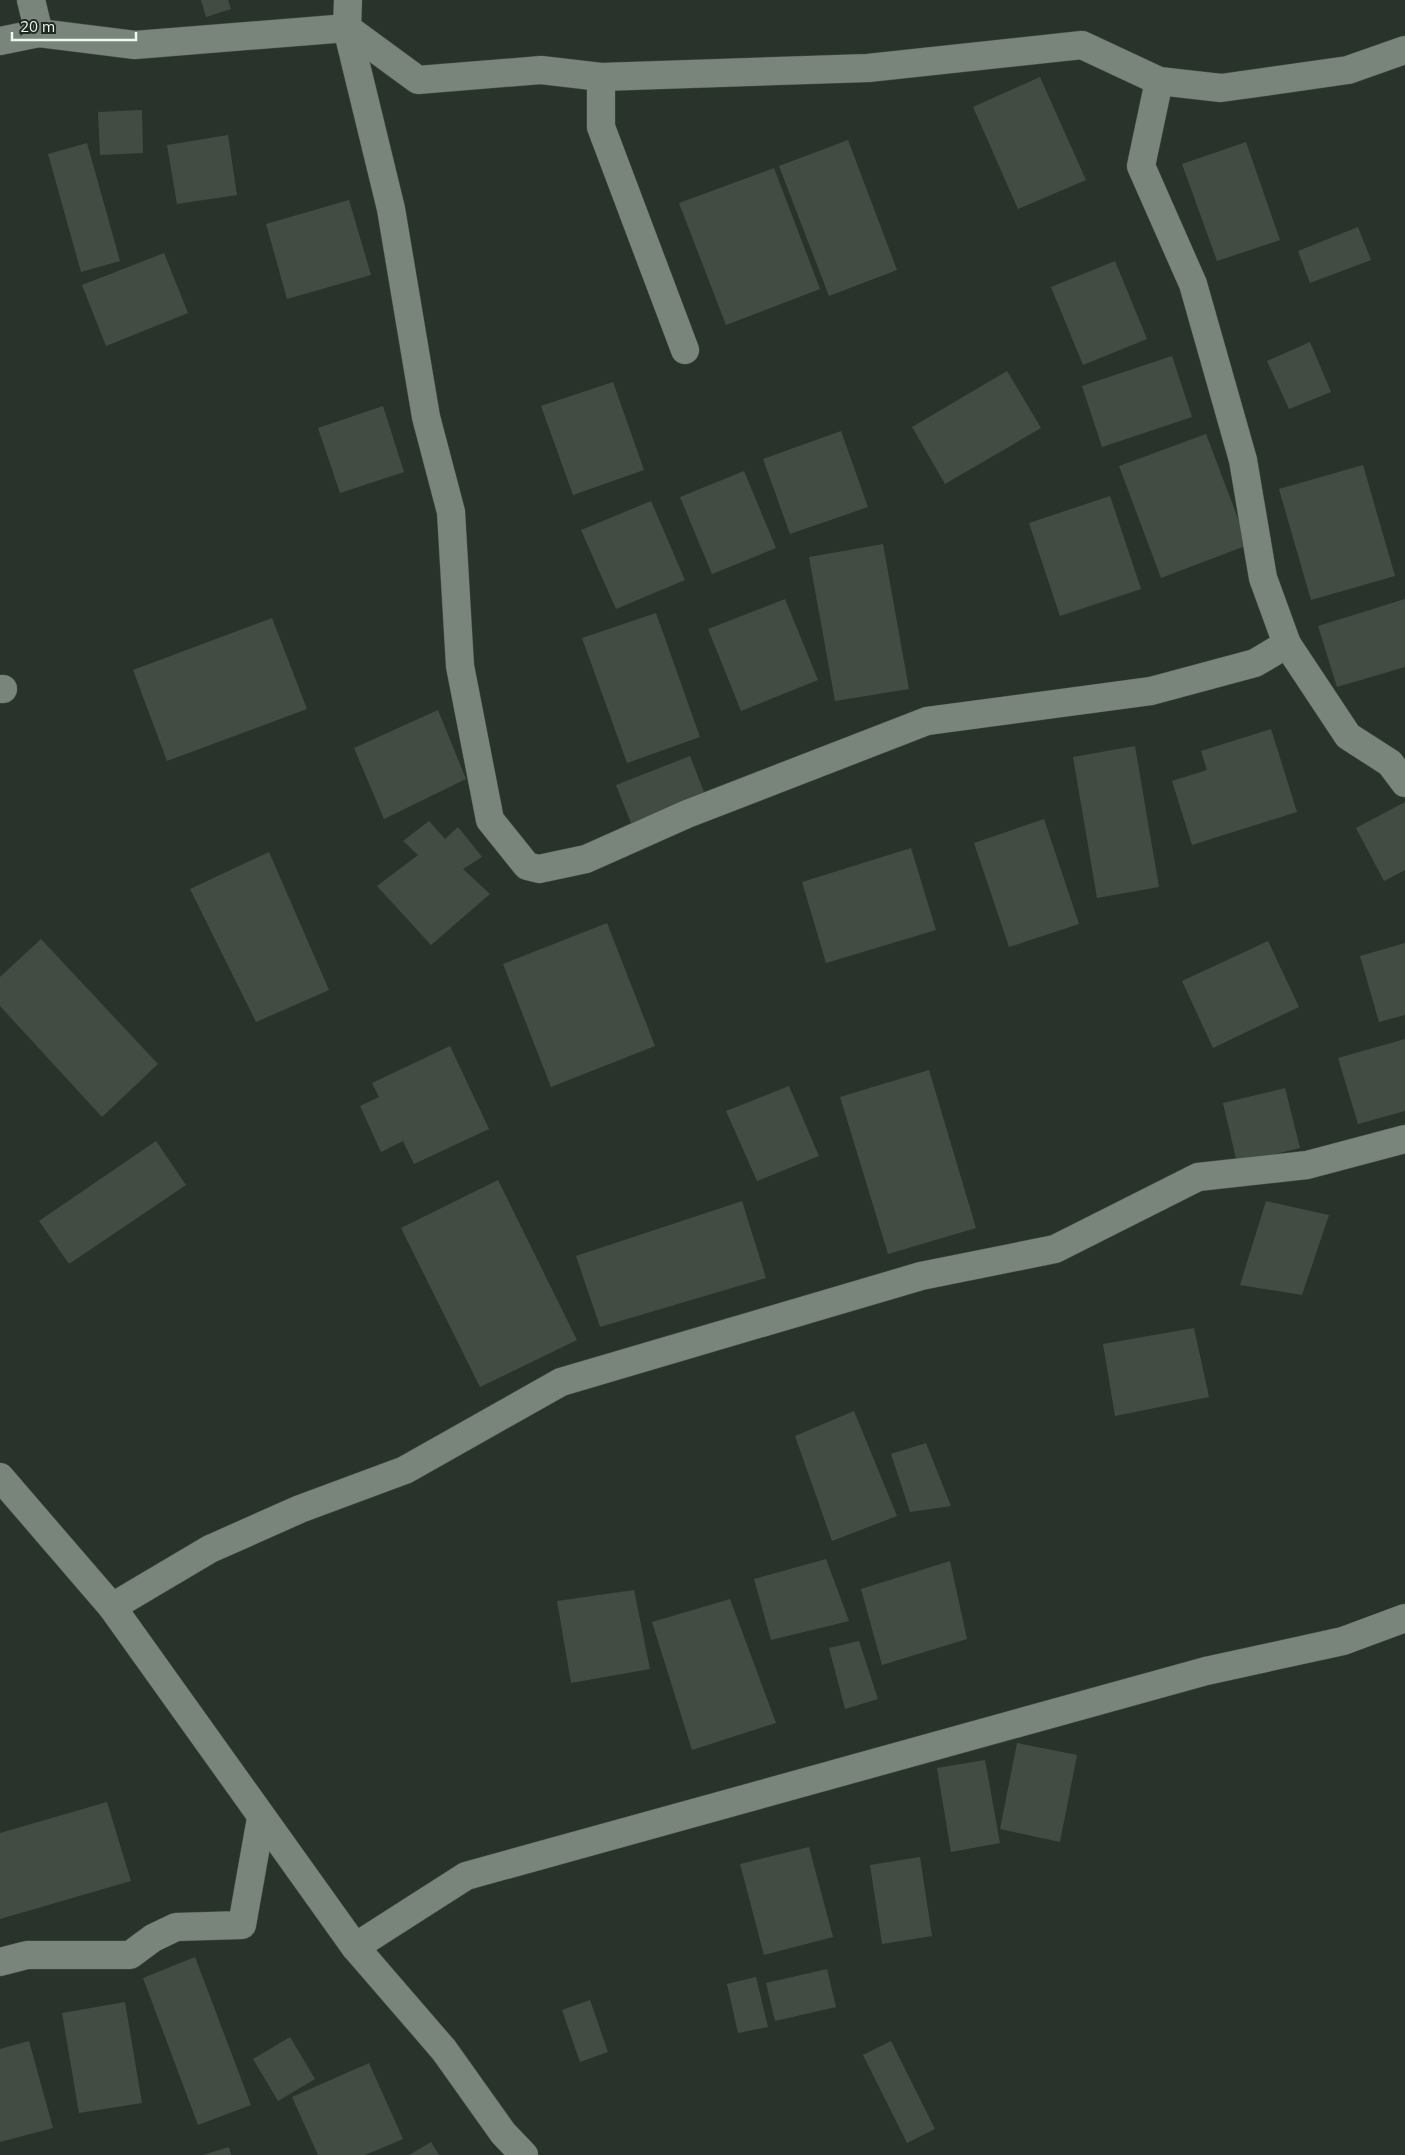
<svg xmlns="http://www.w3.org/2000/svg" width="1405" height="2155" viewBox="0 0 1405 2155" font-family="Mulish,sans-serif">
<style>
.building{fill:#434c43}
.lines{fill:none;stroke-linecap:round;stroke-linejoin:round}
.street-casing{stroke:#475048;stroke-width:29}
.street{stroke:#79847a;stroke-width:28}
</style>
<rect width="100%" height="100%" fill="#2a332b"/>
<g class="building">
<polygon points="201,0 228,0 231,9 206,17"/>
<polygon points="1040,77 1086,180 1018,209 973,107"/>
<polygon points="142,110 143,153 100,155 98,112"/>
<polygon points="228,135 237,195 177,204 167,145"/>
<polygon points="848,140 897,270 829,296 779,166"/>
<polygon points="1246,142 1280,240 1217,261 1182,164"/>
<polygon points="87,143 120,261 81,272 48,154"/>
<polygon points="774,168 820,289 726,325 679,203"/>
<polygon points="349,200 371,275 287,299 266,224"/>
<polygon points="1358,227 1371,260 1310,283 1298,251"/>
<polygon points="164,253 188,313 106,346 82,285"/>
<polygon points="1115,261 1147,339 1083,365 1051,287"/>
<polygon points="1310,342 1331,392 1289,409 1267,361"/>
<polygon points="1172,356 1192,417 1102,447 1082,386"/>
<polygon points="1007,371 1041,428 945,484 912,427"/>
<polygon points="613,382 644,470 573,495 541,406"/>
<polygon points="383,406 404,472 340,493 318,428"/>
<polygon points="841,431 868,507 790,534 763,459"/>
<polygon points="1206,434 1248,545 1161,578 1119,466"/>
<polygon points="1363,465 1395,576 1311,600 1279,489"/>
<polygon points="744,471 776,548 712,574 680,497"/>
<polygon points="1110,496 1141,589 1060,616 1029,523"/>
<polygon points="651,501 685,580 616,609 581,530"/>
<polygon points="883,544 909,689 835,701 809,557"/>
<polygon points="785,599 818,680 741,711 708,629"/>
<polygon points="1405,599 1405,667 1337,687 1318,626"/>
<polygon points="656,613 700,737 627,763 582,638"/>
<polygon points="272,618 307,709 167,761 133,670"/>
<polygon points="438,710 466,779 384,819 354,748"/>
<polygon points="1271,729 1297,812 1192,845 1172,781 1207,770 1201,751"/>
<polygon points="1135,746 1159,887 1097,898 1073,757"/>
<polygon points="690,756 704,792 631,823 616,785"/>
<polygon points="1405,802 1405,870 1384,881 1356,828"/>
<polygon points="1044,819 1079,924 1009,947 974,843"/>
<polygon points="429,821 445,839 458,827 482,857 463,869 490,894 431,945 377,886 418,855 403,841"/>
<polygon points="911,848 936,930 826,963 802,882"/>
<polygon points="269,852 329,990 256,1022 190,889"/>
<polygon points="607,923 655,1046 551,1087 503,964"/>
<polygon points="41,939 158,1064 102,1117 0,1006 0,977"/>
<polygon points="1268,941 1299,1007 1213,1048 1182,981"/>
<polygon points="1405,943 1405,1015 1379,1022 1360,956"/>
<polygon points="1405,1039 1405,1111 1358,1124 1338,1058"/>
<polygon points="450,1046 489,1129 414,1164 403,1141 381,1152 360,1106 379,1097 372,1083"/>
<polygon points="929,1070 976,1228 888,1254 840,1097"/>
<polygon points="789,1086 819,1156 757,1181 726,1111"/>
<polygon points="1285,1088 1300,1148 1237,1163 1223,1103"/>
<polygon points="156,1141 186,1185 69,1264 39,1221"/>
<polygon points="498,1180 577,1340 480,1387 401,1228"/>
<polygon points="742,1201 766,1278 600,1327 576,1256"/>
<polygon points="1266,1201 1329,1215 1302,1295 1240,1285"/>
<polygon points="1194,1328 1209,1397 1115,1416 1103,1344"/>
<polygon points="854,1411 897,1516 832,1541 795,1436"/>
<polygon points="926,1443 951,1506 910,1512 891,1454"/>
<polygon points="826,1559 849,1621 771,1640 754,1579"/>
<polygon points="950,1561 967,1639 882,1665 861,1589"/>
<polygon points="634,1590 650,1669 571,1683 557,1601"/>
<polygon points="730,1599 776,1723 692,1750 652,1622"/>
<polygon points="859,1641 878,1699 845,1709 829,1648"/>
<polygon points="1017,1743 1077,1755 1060,1842 1000,1829"/>
<polygon points="985,1760 1000,1843 951,1852 937,1768"/>
<polygon points="107,1802 131,1881 0,1919 0,1833"/>
<polygon points="809,1847 833,1937 764,1955 740,1864"/>
<polygon points="920,1857 932,1936 882,1944 870,1865"/>
<polygon points="195,1957 251,2105 198,2125 143,1978"/>
<polygon points="827,1969 836,2007 775,2021 766,1983"/>
<polygon points="756,1977 768,2027 738,2033 727,1984"/>
<polygon points="590,2000 608,2052 580,2062 562,2010"/>
<polygon points="125,2002 142,2103 79,2113 62,2013"/>
<polygon points="290,2037 315,2079 278,2101 253,2059"/>
<polygon points="29,2041 53,2128 0,2142 0,2049"/>
<polygon points="891,2041 935,2129 907,2143 863,2055"/>
<polygon points="369,2063 403,2139 365,2155 318,2155 292,2097"/>
<polygon points="431,2142 439,2155 409,2155"/>
<polygon points="229,2147 231,2155 203,2155"/>
</g>
<g class="lines">
<defs>
<g id="street">
<polyline points="31,0 39,33"/>
<polyline points="348,0 347,28 391,209 426,417 451,512 460,666 490,820 527,866 539,869 586,859 687,814 927,721 1151,691 1255,663 1287,644 1263,578 1243,460 1193,284 1141,166 1159,81"/>
<polyline points="0,41 39,33 135,45 347,28 418,80 541,70 601,77 868,68 1082,45 1159,81 1221,88 1348,70 1405,50"/>
<polyline points="601,77 601,127 685,350"/>
<polyline points="1287,644 1348,736 1390,763 1405,783"/>
<polyline points="0,689 3,689"/>
<polyline points="0,1477 112,1607 355,1947 444,2050 503,2133 524,2155"/>
<polyline points="112,1607 210,1549 300,1509 405,1470 561,1382 921,1276 1055,1249 1198,1177 1307,1165 1405,1139"/>
<polyline points="355,1947 466,1876 1206,1671 1343,1641 1405,1618"/>
<polyline points="0,1962 27,1955 130,1955 153,1938 176,1927 242,1925 261,1818"/>
</g>
</defs>
<use href="#street" class="street-casing"/>
<use href="#street" class="street"/>
</g>
<path d="M12 32v8h124v-8" fill="none" stroke="#f0f6f0" stroke-width="2.5"/>
<text x="20" y="32" font-size="15" fill="#f0f6f0" stroke="#202921" stroke-width="4" paint-order="stroke">20 m</text>
</svg>
